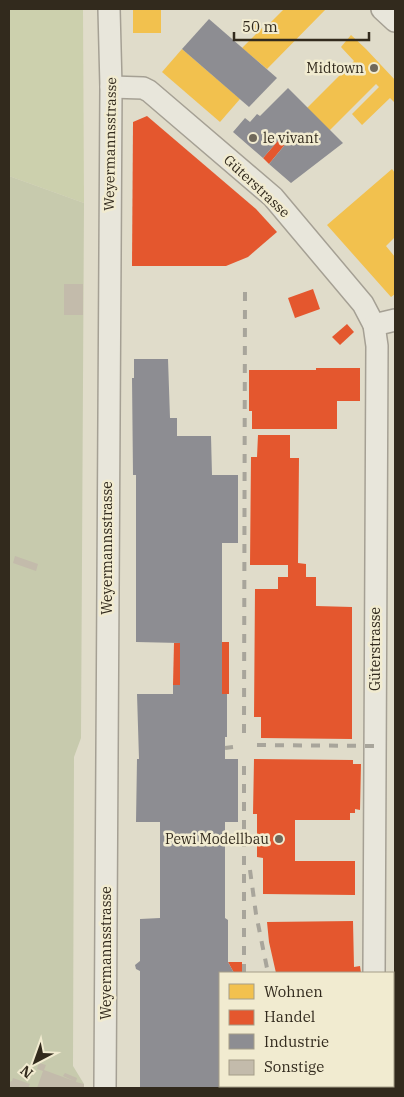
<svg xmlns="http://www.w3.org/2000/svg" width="404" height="1097" viewBox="0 0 404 1097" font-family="'IBM Plex Serif',serif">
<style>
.green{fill:#ccd0ad}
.cemetery{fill:#c7caad}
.homes{fill:#f2c14e}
.shops{fill:#e4572e}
.industry{fill:#8d8d92}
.building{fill:#c3bbab}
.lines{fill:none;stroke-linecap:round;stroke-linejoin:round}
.minor-casing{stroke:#a5a094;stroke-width:24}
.minor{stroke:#e8e6db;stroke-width:21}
.rail{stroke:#a8a59b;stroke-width:4;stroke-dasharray:9 9;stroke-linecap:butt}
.poi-dot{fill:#6f685a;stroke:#f1ebd0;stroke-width:2}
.labels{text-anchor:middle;stroke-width:5;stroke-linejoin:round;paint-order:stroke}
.poi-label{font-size:14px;fill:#322a1d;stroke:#f1ebd0;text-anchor:end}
.street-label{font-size:14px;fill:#322a1d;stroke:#f1ebd0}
</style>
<rect width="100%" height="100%" fill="#e0dcca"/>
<polygon class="green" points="9,9 83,9 84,203 9,176"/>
<polygon class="cemetery" points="9,176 84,203 81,738 74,757 73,1066 84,1084 84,1088 9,1088"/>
<g class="homes">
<rect x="133" y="9" width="28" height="24"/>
<polygon points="284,9 326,9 267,69 242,48 256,34 249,28 255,22 263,30"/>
<polygon points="351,35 366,49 395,80 395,101 394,102 390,98 362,125 352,114 379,87 376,84 329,131 307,108 354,61 341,47"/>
<polygon points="182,49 240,99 220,122 162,72"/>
<polygon points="392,169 395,173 395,237 386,246 395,257 395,294 391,297 327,225"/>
</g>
<g class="shops">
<polygon points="147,116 256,209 277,232 248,257 226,266 132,266 133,122"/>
<polygon points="282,136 288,141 269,164 263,158"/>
<polygon points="313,289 320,309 295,318 288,298"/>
<polygon points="347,324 354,332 340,345 332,337"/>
<polygon points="316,368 360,368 360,401 337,401 337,429 252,429 252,411 249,411 249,370 316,370"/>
<polygon points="258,435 290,435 290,458 299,458 298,563 306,564 306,577 316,577 316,606 352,607 352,739 261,738 261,717 254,717 255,589 278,589 278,577 288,577 288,565 250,565 251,457 257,457"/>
<rect x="222" y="642" width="7" height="52"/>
<polygon points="174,643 180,643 180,685 173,685"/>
<polygon points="254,759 353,760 353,764 361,764 360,810 355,809 355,813 350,813 350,820 295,820 295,861 355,861 355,895 263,894 263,858 257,857 257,814 253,814"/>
<polygon points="353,921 354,967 360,966 361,973 276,973 269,942 267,922"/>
<polygon points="228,962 242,962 242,973 234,973"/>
</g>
<g class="industry">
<polygon points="209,19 277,78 249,107 182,49"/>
<polygon points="288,88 343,143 291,183 269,164 288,141 282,136 263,158 233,132 245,118 250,122 257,114 260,116"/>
<polygon points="134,359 168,359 170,418 177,418 177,436 211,436 212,475 238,475 238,543 222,543 222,694 227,694 227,737 225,737 225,759 238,759 238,822 225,822 225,918 228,920 228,962 234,973 220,973 220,1086 232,1086 230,1088 140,1088 140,971 136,969 135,965 140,961 140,919 160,918 160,822 136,822 137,759 139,759 137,694 173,694 173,685 180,685 180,643 136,642 136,475 133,475 132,378 134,378"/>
</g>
<g class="building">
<rect x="64" y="284" width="19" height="31"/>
<polygon points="15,556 38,564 36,571 13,563"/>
<polygon points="39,1063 46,1065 44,1070 74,1081 63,1076 65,1073 77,1078 76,1082 84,1084 84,1088 37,1088 43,1071 37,1069"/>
<polygon points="13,1078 30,1084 28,1088 9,1088 9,1082 12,1081"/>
</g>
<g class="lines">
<defs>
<g id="minor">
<polyline points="382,9 395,21"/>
<polyline points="111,87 143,88 149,91 273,197 363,304 374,325 377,346 374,973"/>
<polyline points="374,325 395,320"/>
<polyline points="375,1086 375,1088"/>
<polyline points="105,1088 111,87 109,9"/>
</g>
</defs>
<use href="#minor" class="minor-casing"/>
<use href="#minor" class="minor"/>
<g class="rail">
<polyline points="244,733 245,291"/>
<polyline points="257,745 375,746"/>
<polyline points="225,748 233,747"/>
<polyline points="250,870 256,914 268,973"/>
<polyline points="244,973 244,757"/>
<polyline points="330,1086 332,1088"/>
<polyline points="244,1088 244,1086"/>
</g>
</g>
<g class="poi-dot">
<circle cx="374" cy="68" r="5"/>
<circle cx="253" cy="138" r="5"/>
<circle cx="279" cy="839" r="5"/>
</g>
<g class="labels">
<g class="poi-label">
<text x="364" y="73">Midtown</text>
<text x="263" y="143" text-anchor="start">le vivant</text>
<text x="269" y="844">Pewi Modellbau</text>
</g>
<g class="street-label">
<text transform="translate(110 144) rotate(-89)" y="5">Weyermannsstrasse</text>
<text transform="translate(257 186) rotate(43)" y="5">Güterstrasse</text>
<text transform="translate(107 548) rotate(-90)" y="5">Weyermannsstrasse</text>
<text transform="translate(375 649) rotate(-90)" y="5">Güterstrasse</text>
<text transform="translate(106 953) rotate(-90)" y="5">Weyermannsstrasse</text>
</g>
</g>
<rect width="404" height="1097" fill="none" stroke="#322a1d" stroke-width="20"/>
<rect x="219" y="972" width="175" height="115" fill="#f1ebd0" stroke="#a59e88"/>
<rect x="229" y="984" width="25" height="15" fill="#f2c14e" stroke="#a59e88"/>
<text x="264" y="997" font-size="15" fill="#322a1d">Wohnen</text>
<rect x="229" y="1010" width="25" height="15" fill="#e4572e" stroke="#a59e88"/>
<text x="264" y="1022" font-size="15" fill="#322a1d">Handel</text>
<rect x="229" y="1034" width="25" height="15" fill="#8d8d92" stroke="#a59e88"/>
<text x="264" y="1047" font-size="15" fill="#322a1d">Industrie</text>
<rect x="229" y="1060" width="25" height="15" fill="#c3bbab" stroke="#a59e88"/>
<text x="264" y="1072" font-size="15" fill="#322a1d">Sonstige</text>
<g transform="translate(35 1062) rotate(221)" stroke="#f1ebd0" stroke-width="4" paint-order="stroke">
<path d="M0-4L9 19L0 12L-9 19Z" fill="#322a1d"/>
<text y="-8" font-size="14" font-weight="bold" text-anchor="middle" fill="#322a1d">N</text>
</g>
<path d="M234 32v8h135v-8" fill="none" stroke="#322a1d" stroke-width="2.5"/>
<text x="242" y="32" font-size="15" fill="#322a1d" stroke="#f1ebd0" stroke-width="4" paint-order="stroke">50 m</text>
</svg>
